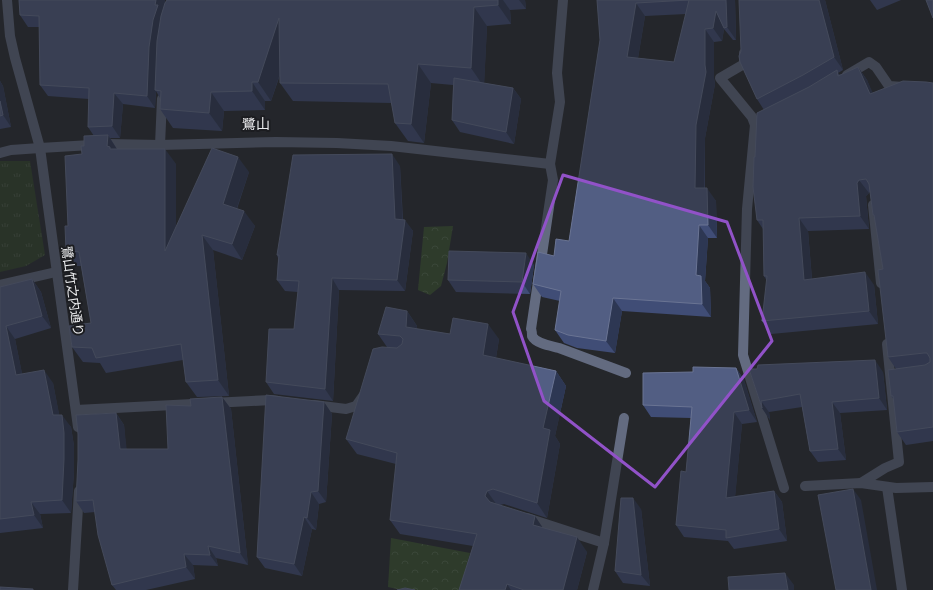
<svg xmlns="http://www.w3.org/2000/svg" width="933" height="590" viewBox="0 0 933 590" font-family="Georgia,'Noto Sans JP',serif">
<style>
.forest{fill:url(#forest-crowns)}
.park{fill:url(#park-tufts)}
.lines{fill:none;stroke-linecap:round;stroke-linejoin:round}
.lane{stroke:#636b80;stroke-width:10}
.street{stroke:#636b80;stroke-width:10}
.wall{fill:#404d76;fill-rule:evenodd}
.shaded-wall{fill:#2d3753}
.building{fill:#525e83;stroke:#6a7493;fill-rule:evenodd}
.marked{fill:none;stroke:#9152c8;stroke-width:3;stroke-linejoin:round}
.labels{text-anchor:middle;stroke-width:4;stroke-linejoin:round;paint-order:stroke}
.street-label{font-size:13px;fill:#e9eaec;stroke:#1c1d21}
.neighbourhood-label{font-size:14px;fill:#e9eaec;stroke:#1c1d21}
</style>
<defs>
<pattern id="forest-crowns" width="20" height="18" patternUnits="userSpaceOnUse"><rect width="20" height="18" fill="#3a562a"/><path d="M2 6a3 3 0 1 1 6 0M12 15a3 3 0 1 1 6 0" fill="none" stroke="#566e49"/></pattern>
<pattern id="park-tufts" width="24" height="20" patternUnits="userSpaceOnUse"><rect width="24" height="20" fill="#2f4324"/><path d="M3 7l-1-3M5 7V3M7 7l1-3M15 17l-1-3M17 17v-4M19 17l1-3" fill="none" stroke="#4d5e44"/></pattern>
</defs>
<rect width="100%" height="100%" fill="#25272b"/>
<g class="forest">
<polygon points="453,226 447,263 441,286 430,295 418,290 424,227"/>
<polygon points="391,538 470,553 460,590 402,590 388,587"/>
</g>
<polygon class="park" points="0,161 30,161 45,255 26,266 0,272"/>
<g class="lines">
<g class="lane">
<polyline points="847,75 869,62 876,67 889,86 903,87"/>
<polyline points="762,121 755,125 747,209 743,355 784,488"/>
<polyline points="0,153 11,150 40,148"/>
<polyline points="873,205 881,283"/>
<polyline points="861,483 885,468 899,462 887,344"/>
<polyline points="805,486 861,483 896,488 933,487"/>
<polyline points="887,487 902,590"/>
<polyline points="527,518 604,543"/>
<polyline points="593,590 604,543 624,418"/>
</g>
<g class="street">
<polyline points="7,0 10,36 15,58 40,148 78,427"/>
<path d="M563 0 557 73 560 102 550 164 553 180 531 329C532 330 532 335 532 336 536 344 552 346 559 348L626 373"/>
<polyline points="744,53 744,64 720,78 752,117 755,125"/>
<polyline points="160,145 162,99"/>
<polyline points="40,148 108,144 160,145 276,142 337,143 391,146 550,164"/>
<polyline points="0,285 56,272"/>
<polyline points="314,405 346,409 356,406 363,396"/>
<polyline points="76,410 271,400 278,401"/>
<polyline points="73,590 79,491"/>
</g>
</g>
<g class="wall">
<polygon points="19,0 165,0 164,5 167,0 525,0 526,9 510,10 511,24 487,26 484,83 513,88 521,99 514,144 460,132 452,120 453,85 431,83 424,143 408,141 395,123 392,103 293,101 280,83 280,75 271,101 265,101 265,110 224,111 222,131 173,128 160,109 160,98 156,91 155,108 123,104 120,138 110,138 117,149 176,164 176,228 249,172 237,209 255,226 242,260 213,250 229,396 197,397 186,382 183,360 106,373 100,363 83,362 72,347 91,323 81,266 77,266 66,250 68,226 84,146 94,136 88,127 89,99 48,96 40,85 39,27 28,27 20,15"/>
<path d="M597 0H735L736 40H733L724 29 722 41 714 42V78L715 84 705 138V188L716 201 717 238H708L705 281 710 288 711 317 622 311 615 353 577 348 564 343 555 330 560 301 542 297 533 284 554 256 569 241 600 40ZM686 14 674 62 638 58 645 16Z"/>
<polygon points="825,0 843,70 838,73 840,75 858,67 867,80 872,93 933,83 933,441 906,445 897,432 894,400 891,396 896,369 888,357 883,269 875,219 873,215 870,192 866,196 869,229 808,231 812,279 874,285 878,324 771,334 762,321 767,281 764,276 763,229 757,220 755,157 764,110 757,99 741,51"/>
<polygon points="870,0 901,0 877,10"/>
<polygon points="0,81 3,86 11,127 0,129"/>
<polygon points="400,166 403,219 413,231 405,291 339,290 333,401 274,394 266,382 294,329 298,292 285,291 277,280 278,258 277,255"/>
<polygon points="534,265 530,294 456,292 448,280"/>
<polygon points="32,279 41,292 51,328 15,339 22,374 53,383 59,415 71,427 74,446 74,472 71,513 40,514 43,528 0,533 0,287"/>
<polygon points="407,311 417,326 417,329 450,334 499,339 496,358 556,371 566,386 555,436 560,444 547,518 504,504 500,505 587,552 577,590 459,590 473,546 400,534 390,520 396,464 357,454 346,439 387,347 378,334"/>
<polygon points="736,368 744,380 757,422 742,424 735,496 774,491 782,502 787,541 734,549 728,541 684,537 676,525 686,472 691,418 651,417 643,405 693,372"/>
<polygon points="749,369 883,372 887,410 840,413 846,460 818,462 810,451 802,407 769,412 770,420 762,408"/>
<polygon points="222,397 231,409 248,565 216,558 218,566 193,565 195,579 146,590 116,590 112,585 95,512 84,513 76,501 116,413 124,425 126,449 168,449 191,406"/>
<polygon points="324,402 332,414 326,502 319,504 316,530 312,529 302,576 265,568 257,557"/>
<polygon points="641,509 650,586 623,583 615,571"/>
</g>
<g class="shaded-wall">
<polygon points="156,0 165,0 155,90 156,91 155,108 147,96 149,47"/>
<polygon points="498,0 503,0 510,10 511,24 498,5"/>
<polygon points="519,0 525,0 526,9"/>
<polygon points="726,0 735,0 736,40 727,27"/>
<polygon points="819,0 825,0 843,70 834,57"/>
<polygon points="636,3 645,16 636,70 627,57"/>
<polygon points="474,7 487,26 484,87 471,68"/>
<polygon points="716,11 724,29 722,41 713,28"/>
<polygon points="279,18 292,37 271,101 258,82"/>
<polygon points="705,29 714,42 714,78 715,84 705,138 704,200 695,188 696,125 705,65"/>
<polygon points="418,64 431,83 424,143 411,124"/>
<polygon points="858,67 867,80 879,107 870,94"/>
<polygon points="0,81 3,86 11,127 3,115 0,101"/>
<polygon points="252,82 265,101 265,110 252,91"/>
<polygon points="513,88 521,99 514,144 506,132"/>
<polygon points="211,92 224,111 222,131 209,113"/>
<polygon points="114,93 123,104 120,138 112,126"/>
<polygon points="108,135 118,151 118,158 107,146"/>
<polygon points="165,149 176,164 176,267 165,251"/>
<polygon points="392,154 400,166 403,231 395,219"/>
<polygon points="238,157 249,172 233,219 223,204"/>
<polygon points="859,180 869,193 866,196 869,229 860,216 857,183"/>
<polygon points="707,188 716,201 717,238 708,225"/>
<polygon points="244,211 255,226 242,260 232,244"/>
<polygon points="799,218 808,231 813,293 804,280"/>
<polygon points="405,220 413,231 405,291 397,280"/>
<polygon points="699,225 708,238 705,281 710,288 711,317 702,304 696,275"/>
<polygon points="202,235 213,250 229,396 218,380"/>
<polygon points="526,253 534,265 530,294 522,282"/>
<polygon points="865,272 874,285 878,324 869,311"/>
<polygon points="332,278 339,290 333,401 325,389"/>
<polygon points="32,279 41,292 51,328 42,316"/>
<polygon points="613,298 622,311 615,353 606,341"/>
<polygon points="407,311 417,326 416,342 406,327"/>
<polygon points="488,324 499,339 494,370 483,355"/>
<polygon points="6,326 15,339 25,388 16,375"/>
<polygon points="875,360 883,372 887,410 879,398"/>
<polygon points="736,368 744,380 757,422 749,410"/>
<polygon points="44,370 53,383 62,428 53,415"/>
<polygon points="556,371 566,386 555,436 560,444 547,518 537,503 543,428"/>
<polygon points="222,397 231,409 248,565 240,553"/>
<polygon points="761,401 769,412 770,420 762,408"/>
<polygon points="324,402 332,414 326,502 318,491"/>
<polygon points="832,402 840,413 846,460 838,449"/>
<polygon points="734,412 742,424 734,509 726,498"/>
<polygon points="116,413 124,425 128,461 120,449"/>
<polygon points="62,415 71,427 74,446 74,472 71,513 62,500"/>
<polygon points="853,489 861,500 877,590 871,590"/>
<polygon points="487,491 497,505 496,511 485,496"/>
<polygon points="774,491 782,502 787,541 779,529"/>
<polygon points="311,492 319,504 316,530 307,518"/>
<polygon points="633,498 641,509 650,586 641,575"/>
<polygon points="31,502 40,514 43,528 34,515"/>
<polygon points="535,516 545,531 533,525"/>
<polygon points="304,517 312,529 302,576 294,564"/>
<polygon points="577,537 587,552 577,590 563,590"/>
<polygon points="208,546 216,558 218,566 210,555"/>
<polygon points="184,554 193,565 195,579 186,567"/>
<polygon points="785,573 794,585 794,590 788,590"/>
<polygon points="507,584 511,590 505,590"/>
</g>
<g class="building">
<polygon points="19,0 156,0 155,5 158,5 153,20 149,47 147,96 114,93 112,126 88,127 89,88 40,85 39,16 20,15"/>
<polygon points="167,0 498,0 498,5 474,7 471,68 418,64 411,124 395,123 388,84 280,83 279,18 258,82 252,82 252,91 211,92 209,113 160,109 161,91 155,90 157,41 161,16 165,3"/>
<path d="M597 0H726L727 27 724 28 716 11 713 28 705 29V65L706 72 696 125 695 188H707L708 225H699L696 275 701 276 702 304 613 298 606 341 568 335 555 330 561 291 533 284 538 252 554 256 556 239 569 241 600 40ZM689 0 674 62 627 57 636 3Z"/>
<polygon points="739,0 819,0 834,57 803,75 757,99 740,62 739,56 741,51"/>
<polygon points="926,0 933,0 933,18"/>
<polygon points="858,67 870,94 903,81 926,82 933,83 933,427 897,432 893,396 891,396 888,370 925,365 930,362 930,358 927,353 924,353 888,357 878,270 883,269 874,215 873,215 869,184 866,179 859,180 857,183 860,216 799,218 804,280 865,272 869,311 762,321 767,276 764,276 763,220 757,220 753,187 754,157 755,157 757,113 809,87 837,70 838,76"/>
<polygon points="454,78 513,88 506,132 452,120"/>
<polygon points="0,101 3,115 0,116"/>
<polygon points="108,135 107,146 110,147 110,149 165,149 165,251 212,148 238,157 223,204 244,211 232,244 202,235 218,380 186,382 181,344 96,358 92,348 72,347 69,326 91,323 79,252 66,250 65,226 68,226 65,156 82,154 81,146 84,146 84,136"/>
<polygon points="392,154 395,219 405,220 397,280 332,278 325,389 266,382 269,329 294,329 299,281 277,280 279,255 277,255 293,155"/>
<polygon points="449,251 526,253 522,282 448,280"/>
<polygon points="32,279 42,316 6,326 16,375 44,370 53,415 62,415 64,433 64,459 62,500 31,502 34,515 0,519 0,287"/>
<polygon points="386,307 407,311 406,327 450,334 453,318 488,324 483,355 556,371 543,428 550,430 537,503 493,489 487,491 485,496 490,502 535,516 533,525 577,537 563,590 524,590 507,584 505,590 459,590 477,534 390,520 397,453 346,439 373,349 382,347 397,348 402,344 403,339 400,336 378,334"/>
<polygon points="875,360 879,398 832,402 838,449 810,451 800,394 761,401 762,408 749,369 757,369 758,365"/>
<polygon points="693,367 736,368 749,410 734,412 726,498 774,491 779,529 726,538 726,530 676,525 681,471 686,472 692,407 643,405 643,373 693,372"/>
<polygon points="266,395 324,402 318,491 311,492 307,518 304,517 294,564 257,557"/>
<polygon points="222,397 240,553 208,546 210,555 184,554 186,567 112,585 98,535 93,500 76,501 78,460 78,434 76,415 116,413 120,449 168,449 166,405 191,406 190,399"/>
<polygon points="853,489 871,590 836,590 818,495"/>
<polygon points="621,498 633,498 641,575 615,571"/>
<polygon points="785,573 788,590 729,590 728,577"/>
<polygon points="0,587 33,589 33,590 0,590"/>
<polygon points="405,588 415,590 397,590"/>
</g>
<path d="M0 0H933V590H0ZM563 175 727 222 772 341 655 487 544 401 513 312Z" fill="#25272b" fill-opacity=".55" fill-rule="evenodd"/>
<path class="marked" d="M563 175 727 222 772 341 655 487 544 401 513 312Z"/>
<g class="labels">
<g class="street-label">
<text transform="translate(73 291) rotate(82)" y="5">鷺山竹之内通り</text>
</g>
<g class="neighbourhood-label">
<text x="256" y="129">鷺山</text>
</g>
</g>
</svg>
